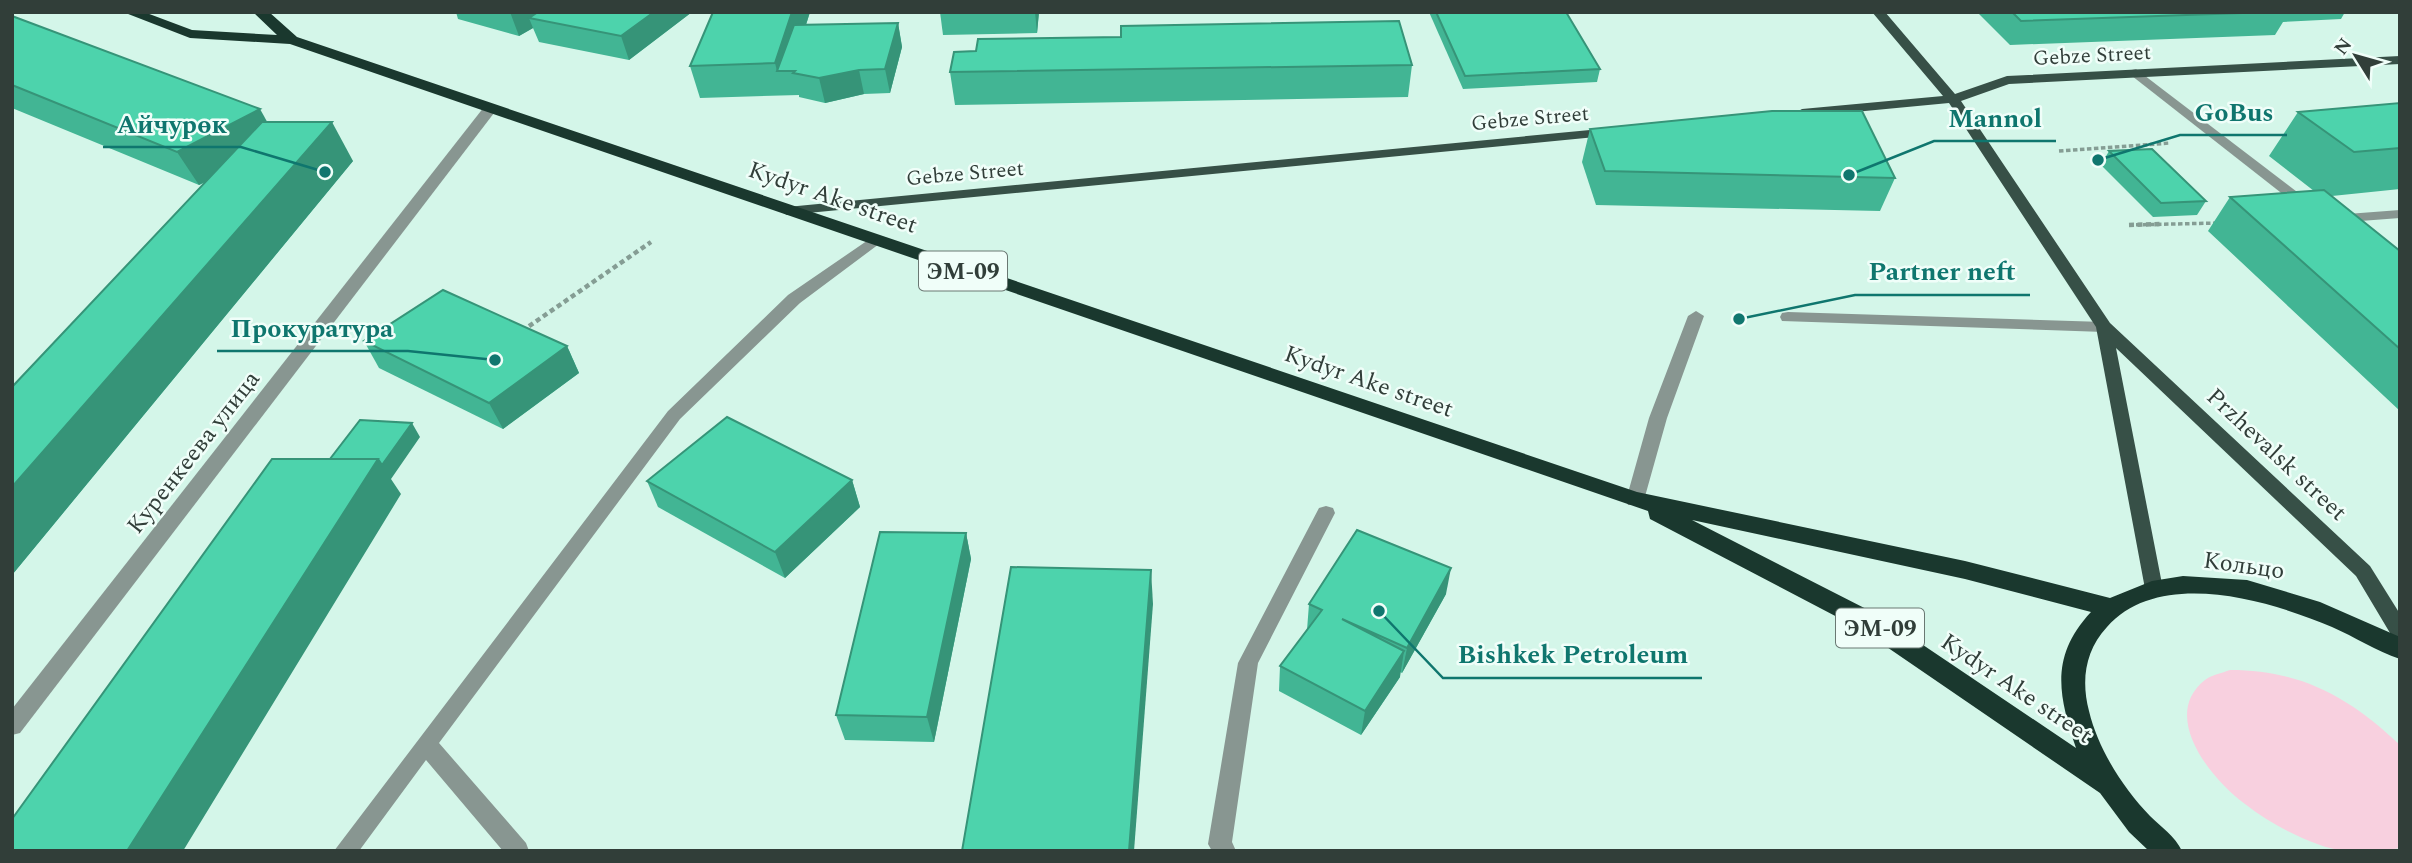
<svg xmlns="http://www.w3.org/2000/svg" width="2412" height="863" viewBox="0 0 2412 863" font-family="Spectral,serif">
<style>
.green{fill:#f8d0df}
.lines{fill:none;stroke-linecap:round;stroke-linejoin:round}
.path-far1{stroke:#859d94;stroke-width:3.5;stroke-dasharray:4.5 2.5;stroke-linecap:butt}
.path{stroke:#859d94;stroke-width:4.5;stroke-dasharray:5 3.5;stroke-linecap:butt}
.minor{fill:#889691;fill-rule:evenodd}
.major{fill:#375047;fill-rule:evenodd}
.highway{fill:#1a382e;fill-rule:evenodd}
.wall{fill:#42b594}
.shaded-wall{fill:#369478}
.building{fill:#4dd3ac;stroke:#369478;stroke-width:2}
.labels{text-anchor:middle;stroke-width:5;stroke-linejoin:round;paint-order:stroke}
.far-street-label{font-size:21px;fill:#313e39;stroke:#f0fef9}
.shield{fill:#f0fef9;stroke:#6a7873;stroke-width:2}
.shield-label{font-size:23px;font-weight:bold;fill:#313e39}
.street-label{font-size:24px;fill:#313e39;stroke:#f0fef9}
.leader{fill:none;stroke:#0f766e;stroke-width:2.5}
.callout-dot{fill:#0f766e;stroke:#f0fef9;stroke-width:2.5}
.callout-label{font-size:26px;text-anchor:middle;font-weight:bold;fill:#0f766e;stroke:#f0fef9;stroke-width:5;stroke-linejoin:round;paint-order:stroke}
</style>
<rect width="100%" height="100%" fill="#d4f6e9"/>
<path class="green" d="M2230 670C2301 670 2349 697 2400 745V848C2375 853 2344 854 2320 845 2293 835 2268 822 2245 804 2212 780 2159 716 2205 680 2211 675 2222 673 2230 670Z"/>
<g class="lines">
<g class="path-far1">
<polyline points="2059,151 2170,143"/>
<polyline points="2129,225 2219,223"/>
</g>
<g class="path">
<polyline points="2129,225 2161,224"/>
<polyline points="522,331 651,242"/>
</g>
<g class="minor">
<polygon points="2136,69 2313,204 2313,210 2303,210 2132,76 2132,70"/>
<polygon points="489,106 496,110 494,113 20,733 12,735 12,709 484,107"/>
<polygon points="2400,210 2400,218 2334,223 2327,219 2334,215"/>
<polygon points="874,236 881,241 879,244 800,303 680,419 439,743 526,843 529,851 503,851 426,760 359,851 334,851 668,411 788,295"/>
<polygon points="1696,311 1704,316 1667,418 1644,500 1642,505 1628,505 1626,500 1649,418 1688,316"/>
<polygon points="1788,312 2104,322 2112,327 2104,332 1782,321 1780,317 1782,313"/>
<polygon points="1326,506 1333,508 1335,513 1258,663 1232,842 1236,851 1212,851 1208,844 1238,663 1319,508"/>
</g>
<g class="major">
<polygon points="1872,12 1885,12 1955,94 2007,76 2400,56 2400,64 2009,84 1961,101 2110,323 2370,566 2400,614 2400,640 2393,638 2356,576 2116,348 2163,589 2160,594 2153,597 2146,594 2096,327 1949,103 1802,117 1795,113 1802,109 1943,96"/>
<polygon points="1611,128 1616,129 1616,135 787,215 780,211 787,207"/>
</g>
<path class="highway" d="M123 12H144L192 30 277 35 253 12H269L297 37 1637 492 1965 561 2110 598 2152 581 2183 576 2247 580 2320 602 2400 637V659C2376 651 2355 637 2332 627 2271 601 2160 567 2107 627 2085 651 2081 680 2089 711 2098 749 2123 788 2150 816 2161 827 2175 836 2182 851H2149L2129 832 2100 793 1862 630 1650 519 1648 511 290 44 190 38ZM1692 520 1965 579 2091 612C2050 656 2058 695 2076 748L1880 616Z"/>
</g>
<g class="wall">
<polygon points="456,12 692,12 629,60 539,42 533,28 519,36 458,19"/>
<polygon points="810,12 806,25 898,23 902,47 890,93 864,94 825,103 799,97 799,95 700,98 690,66"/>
<polygon points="940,12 1039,12 1037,33 943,35"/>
<polygon points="1429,12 1566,12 1600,69 1597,82 1463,89"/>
<polygon points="1977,12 2345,12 2341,19 2283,22 2275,35 2010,45"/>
<polygon points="12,16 267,122 353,161 12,575 12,387 206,182 199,185 12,108"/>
<polygon points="1412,65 1408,97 955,105 950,72"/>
<polygon points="2400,103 2400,189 2332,196 2400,252 2400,411 2208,231 2230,197 2314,191 2269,156 2298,112"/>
<polygon points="1590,129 1895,178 1880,211 1596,205 1582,162"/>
<polygon points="2109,151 2206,201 2197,215 2153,217 2101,165"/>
<polygon points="364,341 567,346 579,373 503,429 379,368"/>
<polygon points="852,480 860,507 785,578 658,507 647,481"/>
<polygon points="966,533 971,559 934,742 845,740 836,715"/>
<polygon points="1446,594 1402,673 1400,672 1400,677 1361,735 1279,691 1280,666 1307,630 1309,604"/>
</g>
<g class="shaded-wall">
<polygon points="510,12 559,12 529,18 533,28 519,36"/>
<polygon points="654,12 692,12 629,60 621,36"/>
<polygon points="792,12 810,12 791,71 777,71 775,63"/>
<polygon points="1035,12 1039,12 1037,33"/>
<polygon points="898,23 902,47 890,93 885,69"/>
<polygon points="859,70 864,94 825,103 819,78"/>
<polygon points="260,109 279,143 199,185 177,152"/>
<polygon points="332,122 353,161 12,575 12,487"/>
<polygon points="567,346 579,373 503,429 489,403"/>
<polygon points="412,423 420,437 391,479 401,494 183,851 127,851 378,459"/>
<polygon points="852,480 860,507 785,578 775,552"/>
<polygon points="966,533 971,559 934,742 927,717"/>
<polygon points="1451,568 1446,594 1402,673 1407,648"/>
<polygon points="1151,570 1153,604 1134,851 1129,851"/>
<polygon points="1404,651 1400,677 1361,735 1365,711"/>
</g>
<g class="building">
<polygon points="538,12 654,12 621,36 529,18"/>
<polygon points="713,12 792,12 775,63 690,66"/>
<polygon points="1436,12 1566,12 1600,69 1465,76"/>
<polygon points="2012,12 2270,12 2021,21"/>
<polygon points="12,16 260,109 177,152 12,85"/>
<polygon points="1399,21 1412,65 950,72 954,52 976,51 978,39 1121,37 1121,26"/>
<polygon points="898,23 885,69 859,70 819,78 793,73 795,71 777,71 794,25"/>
<polygon points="2400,103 2400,148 2354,152 2298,112"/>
<polygon points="1772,111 1862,111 1895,178 1605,171 1590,129"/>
<polygon points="262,122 332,122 12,487 12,387"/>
<polygon points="2152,149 2206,201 2161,203 2109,151"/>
<polygon points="2324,190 2400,251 2400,349 2230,197"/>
<polygon points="443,290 567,346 489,403 364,341"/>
<polygon points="727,417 852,480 775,552 647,481"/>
<polygon points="360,420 412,423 382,465 378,459 330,459"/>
<polygon points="272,459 378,459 127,851 12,851 12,819"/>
<polygon points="1357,530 1451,568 1407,648 1342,619 1404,651 1365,711 1280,666 1322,610 1309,604"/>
<polygon points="880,532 966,533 927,717 836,715"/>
<polygon points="1011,567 1151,570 1129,851 962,851"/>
</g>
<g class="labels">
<g class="far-street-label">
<text transform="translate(2092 55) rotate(-3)" y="7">Gebze Street</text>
<text transform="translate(1530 118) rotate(-5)" y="7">Gebze Street</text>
<text transform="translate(965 173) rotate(-5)" y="7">Gebze Street</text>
</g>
<g class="shield">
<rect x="919" y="251.5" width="88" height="39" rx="5"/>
<rect x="1836" y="608.5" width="88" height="39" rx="5"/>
</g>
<g class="shield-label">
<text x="963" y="279">ЭМ-09</text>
<text x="1880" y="636">ЭМ-09</text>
</g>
<g class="street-label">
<text transform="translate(833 197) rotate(19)" y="8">Kydyr Ake street</text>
<text transform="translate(1369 381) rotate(19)" y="8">Kydyr Ake street</text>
<text transform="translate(193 452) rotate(-52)" y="8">Куренкеева улица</text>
<text transform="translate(2277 454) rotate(43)" y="8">Przhevalsk street</text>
<text transform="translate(2244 565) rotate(8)" y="8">Кольцо</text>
<text transform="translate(2017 688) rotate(34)" y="8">Kydyr Ake street</text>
</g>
</g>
<path class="leader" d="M2098 160L2180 135H2287M1849 175L1934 141H2056M325 172L241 147H103M1739 319L1855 295H2030M495 360L408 351H217M1379 611L1443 678H1702"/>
<g class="callout-dot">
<circle cx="2098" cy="160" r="7"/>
<circle cx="1849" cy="175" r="7"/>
<circle cx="325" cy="172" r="7"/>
<circle cx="1739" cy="319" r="7"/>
<circle cx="495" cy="360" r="7"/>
<circle cx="1379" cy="611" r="7"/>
</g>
<g class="callout-label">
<text x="2234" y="121">GoBus</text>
<text x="1995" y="127">Mannol</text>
<text x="172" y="133">Айчурөк</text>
<text x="1942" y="280">Partner neft</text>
<text x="312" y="337">Прокуратура</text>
<text x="1573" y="663">Bishkek Petroleum</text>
</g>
<rect width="2412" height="863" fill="none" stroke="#313e39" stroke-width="28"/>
<g transform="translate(2356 56) rotate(307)" stroke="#f0fef9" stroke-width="5" paint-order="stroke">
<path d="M0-5L12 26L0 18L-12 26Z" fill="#313e39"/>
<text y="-10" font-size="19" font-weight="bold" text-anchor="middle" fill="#313e39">N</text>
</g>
</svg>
